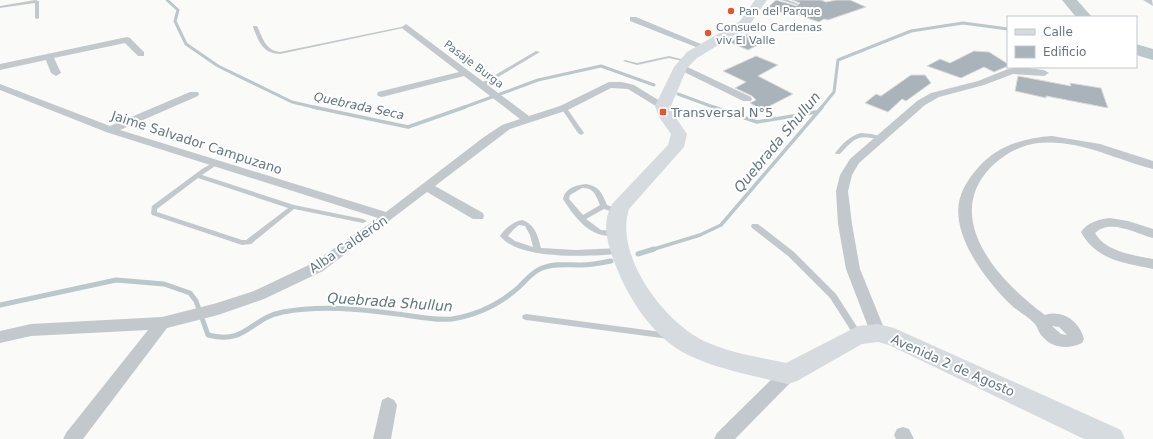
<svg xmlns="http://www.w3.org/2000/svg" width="1153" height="439" viewBox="0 0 1153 439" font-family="'DejaVu Sans',sans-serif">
  <rect width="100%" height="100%" fill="#fafaf8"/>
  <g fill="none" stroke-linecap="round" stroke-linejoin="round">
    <!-- stream-far2 -->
    <g stroke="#bbc7cb" stroke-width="3">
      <polyline points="167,0 178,10 175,21 186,44 218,66 292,102 318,108"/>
      <polyline points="678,94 716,108"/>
      <polyline points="462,108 538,80 601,66 654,85"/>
      <polyline points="821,108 834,92 838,60 911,31 963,23 1008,29"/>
    </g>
    <!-- stream-far1 -->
    <g stroke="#bbc7cb" stroke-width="3.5">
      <polyline points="313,107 408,127 465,107"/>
      <polyline points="713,107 757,122 816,112"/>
      <polyline points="651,250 700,235 721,225 822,107"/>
    </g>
    <!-- stream -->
    <g stroke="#bbc7cb" stroke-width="5">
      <polyline points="638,254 654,249"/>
      <path d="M0,305L116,280L164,284L190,293L196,301L208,335C247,345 250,318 283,312C320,305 360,309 397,314C415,316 433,321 452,319C477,315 500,304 519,287C526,280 532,272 542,268C554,263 568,265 581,265C591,265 601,263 611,261"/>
    </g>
    <!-- river -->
    <g fill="#bbc7cb" fill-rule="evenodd">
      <polygon points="1062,0 1077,0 1092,17 1076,17"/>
      <polygon points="1136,44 1153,49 1153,60 1136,55"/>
    </g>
  </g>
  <!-- building -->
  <g fill="#aab3b9" stroke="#dcdcda">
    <polygon points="776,0 797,6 800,3 792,0 821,0 826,2 836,0 850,0 866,7 828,20 824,19 819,22 786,11 784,13 766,9"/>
    <polygon points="746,34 766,41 748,50 729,42"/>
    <polygon points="974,51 989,52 1008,64 1008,66 994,72 984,67 961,78 927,66 940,59 950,63"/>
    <polygon points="756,56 778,65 758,76 793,94 762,110 750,103 756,100 752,96 735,88 746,82 723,71"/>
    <polygon points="911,75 925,75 931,83 906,101 902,99 888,112 865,103 876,94 881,96"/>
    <polygon points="1018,76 1071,86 1070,83 1101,88 1108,108 1046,96 1046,98 1015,91"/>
  </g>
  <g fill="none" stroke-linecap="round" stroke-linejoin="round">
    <!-- service -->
    <g fill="#c3c8cc" fill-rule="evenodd">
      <polygon points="35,0 39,1 39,18 37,19 35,18 35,3 0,8 0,6"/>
      <polygon points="781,0 788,0 799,4 797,5"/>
      <path d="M253,26H257C263,38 265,50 280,52L406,26L408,27L280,54C262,53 259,42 253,27Z"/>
      <polygon points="536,51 540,52 483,86 479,86 478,85"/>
      <polygon points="669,56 689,61 687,62 669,58 637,65 623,61 625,60 637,63"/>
      <polygon points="564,106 566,107 584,133 583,134 581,135 578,133 561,108"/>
      <path d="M861,133L872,134L882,137L883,138L880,140C858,134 855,138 840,154H836L835,153L836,152C843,143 850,136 861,133Z"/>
      <path d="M216,161L219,163L218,164L202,175L294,205L363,219L367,221L363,223L294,209L251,244L242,245L152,215L151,213L152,206L202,169ZM198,178L288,208L246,240H242L157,212V209Z"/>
      <path d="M586,184C599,186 602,193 607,205L621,210L622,212L619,214L604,209L586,219L601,230L618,231L619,233L618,235C592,241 575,218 563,199C565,188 576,185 586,184ZM582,188C594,187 596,196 600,205L583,215L569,199L570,195Z"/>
      <path d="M522,220C535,224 538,236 541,248L576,250L620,248L624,251L620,254C590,256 520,261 500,236C506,228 512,222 522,220ZM519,225L525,226L530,235L533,247L515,241L508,236L514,229Z"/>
      <polygon points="752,224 758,224 794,252 836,294 861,333 862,335 861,337 858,338 855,337 830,298 788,256 752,228 751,226"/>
      <polygon points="526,314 669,333 672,334 673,336 672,338 669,339 526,320 523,319 522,317 523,315"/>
    </g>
    <!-- minor -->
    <g fill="#c3c8cc" fill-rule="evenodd">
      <polygon points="1143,0 1152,0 1153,6"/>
      <polygon points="630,17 636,17 708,47 707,49 701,49 630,21"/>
      <polygon points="406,24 529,116 560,106 609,82 622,82 634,85 668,106 667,108 659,108 628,89 611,88 568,110 510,129 435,186 483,213 484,216 483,219 473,219 427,192 323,271 264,299 218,315 167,328 83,439 63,439 66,433 148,330 31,336 0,343 0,331 31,324 162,317 217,303 254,291 313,263 378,218 106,132 0,90 0,84 110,126 190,92 198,92 199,94 198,96 120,130 386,212 484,137 502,125 520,119 464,76 382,97 378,96 377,94 378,92 459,72 403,29 402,27"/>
      <polygon points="127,37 130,38 144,52 144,56 138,56 125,43 54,58 61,73 56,76 51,73 46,60 0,70 0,64"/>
      <polygon points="681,64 751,97 752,99 751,101 743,101 678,69 676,67"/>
      <polygon points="1020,67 1044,70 1049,73 1044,76 1013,74 984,85 939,97 925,105 859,163 852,175 848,191 852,224 860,269 886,333 884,337 878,339 872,337 846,269 838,224 836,191 840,175 850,159 917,101 931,93 978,81 1008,69"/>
      <path d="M1052,136L1100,144L1153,161V169C1114,159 1079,139 1038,143C1020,145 1003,155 990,168C941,220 1002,284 1045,315C1063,309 1080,322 1084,339L1082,343C1069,349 1053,349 1043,337C1039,334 1038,328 1035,324C1028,316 1017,311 1009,303C985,279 950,234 960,198C963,187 970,177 977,169C996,146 1023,138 1052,136ZM1052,326L1059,327L1067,335L1061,334Z"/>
      <path d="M1110,218L1128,221L1153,229V238C1136,234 1111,218 1095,233C1106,252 1133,255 1153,259V269C1124,263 1096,260 1081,232C1088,222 1099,219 1110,218Z"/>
      <polygon points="788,367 794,369 796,374 794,379 735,439 714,439 717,433 782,369"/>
      <polygon points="388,397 394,400 397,405 391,439 373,439 382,400"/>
      <polygon points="903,427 909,429 914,439 896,439 894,435 897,429"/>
    </g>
    <!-- secondary -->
    <path fill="#d6dbdf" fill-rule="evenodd" d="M755,0H767L748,27L697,58L687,68L671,106L674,115L687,134L684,147L629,209C614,255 663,321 704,341C729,353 759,357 786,363L858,326L878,324L894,328L1121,430L1125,439H1084L889,345L878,342L862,344L797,381L788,384C755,376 720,370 688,355C653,338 627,297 614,261C607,242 601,222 613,203L668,145L671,134L659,117L655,106L674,67L687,52L740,21Z"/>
  </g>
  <!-- markers -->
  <g fill="#e4572e" stroke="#fff" stroke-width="1.5">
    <circle cx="731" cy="11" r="4"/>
    <circle cx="708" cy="33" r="4"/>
    <rect x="659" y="108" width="8" height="8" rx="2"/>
  </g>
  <g text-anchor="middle" stroke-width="4" stroke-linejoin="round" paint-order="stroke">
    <!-- far-poi labels -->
    <g font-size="11" fill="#657683" stroke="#fff" text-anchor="start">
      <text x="739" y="15">Pan del Parque</text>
      <text x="716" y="31">Consuelo Cardenas<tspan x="716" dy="13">viv El Valle</tspan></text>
    </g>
    <!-- far-street labels -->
    <g font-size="11" fill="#657683" stroke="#fff">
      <text transform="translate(474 64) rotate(37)" y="4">Pasaje Burga</text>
    </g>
    <!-- far-water labels -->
    <g font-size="12" font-style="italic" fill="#60757c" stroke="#fff">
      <text transform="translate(359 106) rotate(12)" y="4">Quebrada Seca</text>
    </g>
    <!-- poi labels -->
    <g font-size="13" fill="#657683" stroke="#fff" text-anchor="start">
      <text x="671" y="117">Transversal N°5</text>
    </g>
    <!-- street labels -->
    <g font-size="13" fill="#657683" stroke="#fff">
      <text transform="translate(197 142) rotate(18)" y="5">Jaime Salvador Campuzano</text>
      <text transform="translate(348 244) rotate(-34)" y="5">Alba Calderón</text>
      <text transform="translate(953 365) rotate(24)" y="5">Avenida 2 de Agosto</text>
    </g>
    <!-- water labels -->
    <g font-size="14" font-style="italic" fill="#60757c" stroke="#fff">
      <text transform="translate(777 142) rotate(-50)" y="5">Quebrada Shullun</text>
      <text transform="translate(390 302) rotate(4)" y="5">Quebrada Shullun</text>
    </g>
  </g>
  <!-- legend -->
  <rect x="1007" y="16" width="130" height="52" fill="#ffffff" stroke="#c1c8cd"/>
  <rect x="1015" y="29" width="20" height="6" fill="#d6dbdf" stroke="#c1c8cd"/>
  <text x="1043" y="36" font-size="12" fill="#657683">Calle</text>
  <rect x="1015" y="46" width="20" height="12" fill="#aab3b9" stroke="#c1c8cd"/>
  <text x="1043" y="56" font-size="12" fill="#657683">Edificio</text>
</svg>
